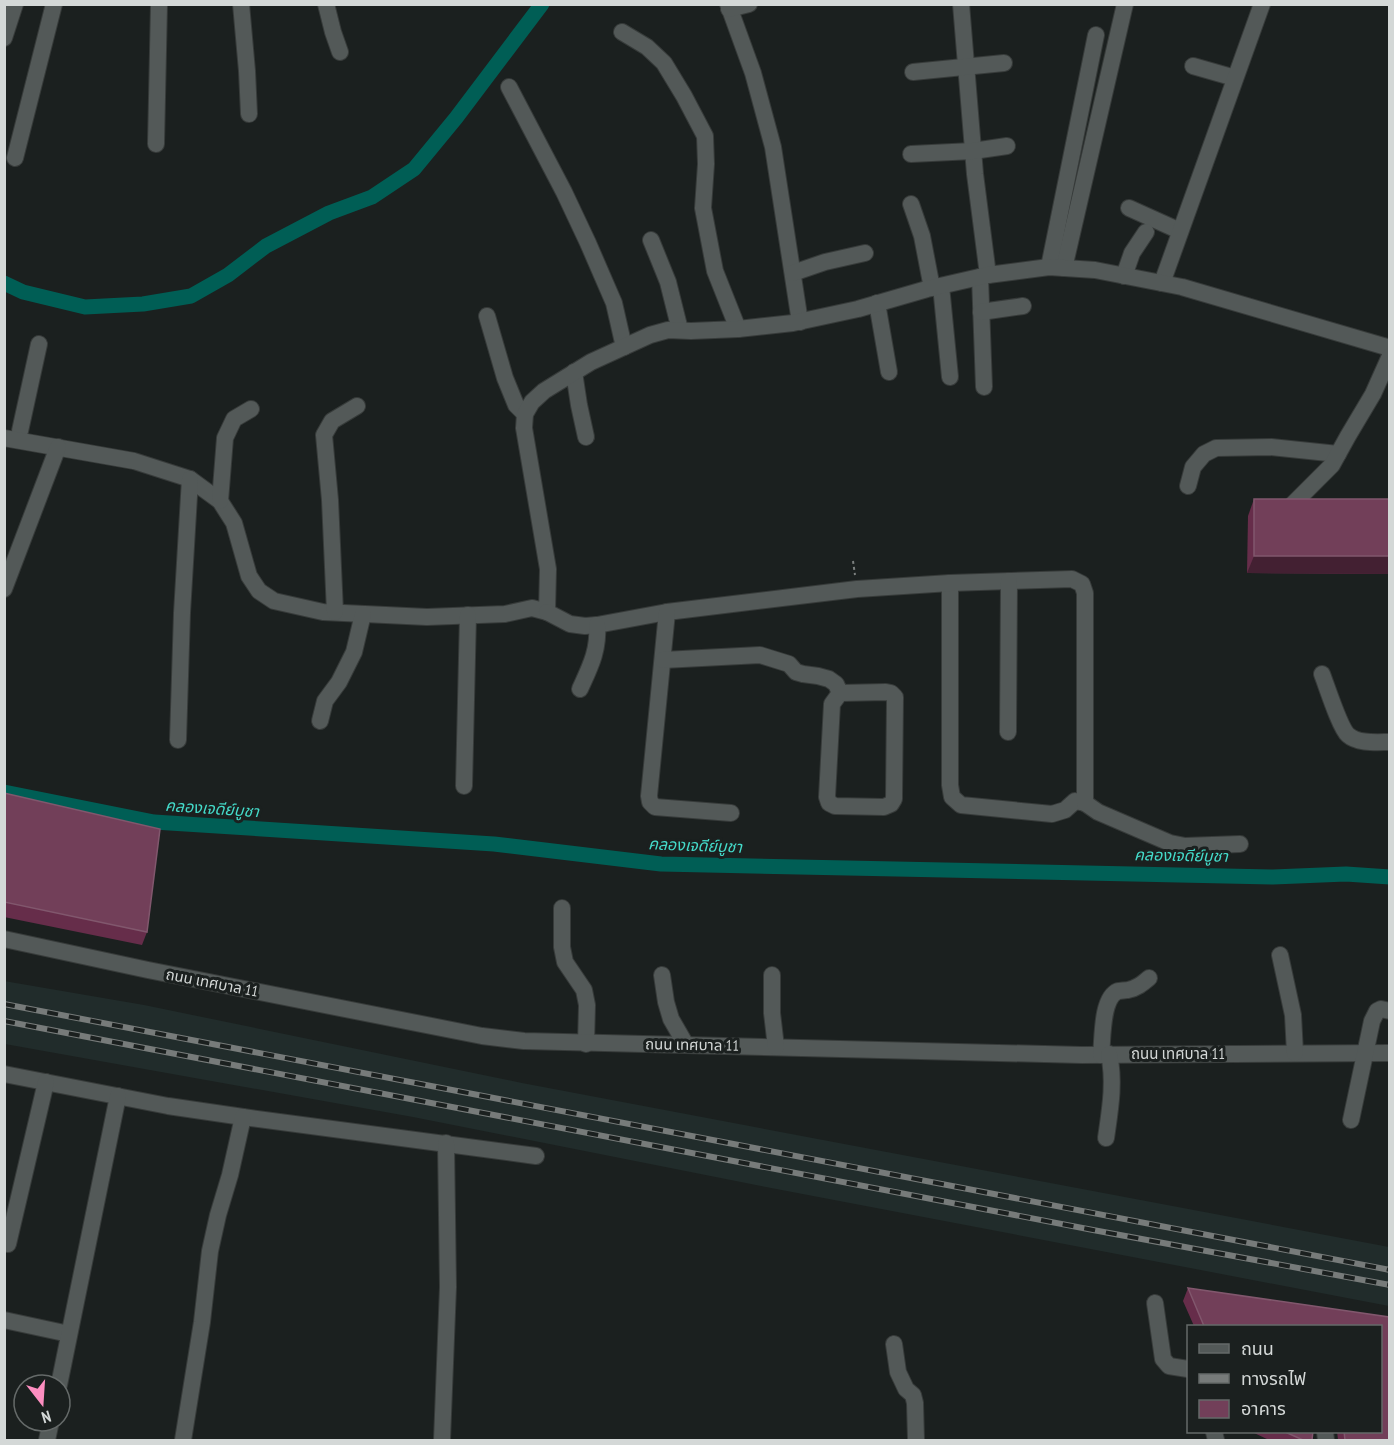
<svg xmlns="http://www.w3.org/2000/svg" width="1394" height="1445" viewBox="0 0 1394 1445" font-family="'PT Sans Narrow','Noto Sans Thai',sans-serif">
  <rect width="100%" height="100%" fill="#1b201f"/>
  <!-- built -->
  <polygon fill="#212c2b" points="4,981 144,1005 522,1083 1389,1247 1389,1306 761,1186 413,1117 5,1044"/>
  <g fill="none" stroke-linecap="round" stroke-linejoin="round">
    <!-- canal -->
    <g stroke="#005e55" stroke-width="15">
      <polyline points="4,283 23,292 85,307 143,304 191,296 228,275 266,246 329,213 372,197 414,169 456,118 542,4"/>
      <polyline points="4,792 154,822 494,844 661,864 1273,877 1346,874 1390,877"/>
    </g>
    <defs>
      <g id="minor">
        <polyline points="241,4 247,71 249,114"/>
        <polyline points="326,4 333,32 340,52"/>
        <polyline points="728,4 753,73 773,147 800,322"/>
        <polyline points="961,4 975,174 988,275"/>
        <polyline points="729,9 749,4"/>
        <polyline points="622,32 647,47 664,63 684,96 705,136 706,164 703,208 715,271 738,329"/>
        <polyline points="4,38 15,4"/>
        <polyline points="1193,66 1235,78"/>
        <polyline points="913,72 1004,63"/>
        <polyline points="509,87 564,192 588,243 614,303 624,347"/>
        <polyline points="156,144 159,4"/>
        <polyline points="911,154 973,151 1007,146"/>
        <polyline points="15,158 54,4"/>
        <polyline points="911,204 922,236 932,288"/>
        <polyline points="1129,208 1180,231"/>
        <polyline points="651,240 668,282 680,330"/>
        <polyline points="1049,267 1096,35"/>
        <polyline points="1064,268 1125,4"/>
        <polyline points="793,273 825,262 865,253"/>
        <polyline points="1124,276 1132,253 1146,232"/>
        <polyline points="980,277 984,387"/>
        <polyline points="1162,283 1262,4"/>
        <polyline points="941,286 950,377"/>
        <polyline points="877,303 889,372"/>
        <polyline points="981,312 1023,306"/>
        <polyline points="487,316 505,378 516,405 525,414"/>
        <polyline points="574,372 579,405 586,437"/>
        <polyline points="20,431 39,344"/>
        <polyline points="4,438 134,461 190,479 220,501 234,523 249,576 259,591 274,601 323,612 427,617 505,614 532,608 547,612 548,569 524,428 525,414 532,402 544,391 591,362 650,335 668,330 691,331 738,329 793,323 858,309 927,289 988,275 1049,267 1095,270 1182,287 1390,348"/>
        <polyline points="1188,486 1193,467 1204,454 1216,448 1271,447 1338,454"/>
        <polyline points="220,501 225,438 234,419 251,409"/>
        <polyline points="1290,507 1332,465 1348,436 1373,394 1390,356"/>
        <polyline points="950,583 950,785 952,797 961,805 1052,814 1065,810 1075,801 1085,803"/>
        <polyline points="4,589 58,447"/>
        <polyline points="335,612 330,500 324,435 332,421 357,406"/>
        <polyline points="547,612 570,624 585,626 597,625 667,612 857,589 950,583 1072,579 1082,584 1085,593 1085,803 1098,812 1170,843 1185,846 1240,844"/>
        <polyline points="667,612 649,796 650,802 655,807 731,813"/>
        <polyline points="663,660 760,655 789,664 796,672 803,674 818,676 829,679 836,684 840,693 832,704 827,797 829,803 835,806 884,807 891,804 894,799 895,697 891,693 886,692 840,693"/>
        <path d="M1322,674C1327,687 1340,728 1348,735C1358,744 1377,742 1390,742"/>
        <path d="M580,689C590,667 599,650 597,625"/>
        <polyline points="320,721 325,701 339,682 354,652 363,614"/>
        <polyline points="1008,732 1009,581"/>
        <polyline points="178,740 182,613 190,479"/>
        <polyline points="464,786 468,615"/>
        <polyline points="562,908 562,947 565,962 584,990 587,1005 586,1044"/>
        <polyline points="4,939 148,970 482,1036 524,1041 1082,1055 1390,1053"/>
        <polyline points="1280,955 1293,1015 1295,1053"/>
        <polyline points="662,975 666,1002 671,1019 686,1045"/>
        <polyline points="772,975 772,1013 776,1047"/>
        <path d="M1101,1055C1103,1039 1101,998 1118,991C1119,991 1127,990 1128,990C1137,988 1142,984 1149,978"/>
        <polyline points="4,1074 168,1106 243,1117 536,1156"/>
        <polyline points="1351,1120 1372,1021 1377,1011 1381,1009 1390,1011"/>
        <path d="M1106,1138C1110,1110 1115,1083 1109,1054"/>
        <polyline points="8,1244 46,1082"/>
        <polyline points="1155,1303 1163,1359 1169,1366 1188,1369"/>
        <polyline points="4,1320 69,1334"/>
        <polyline points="894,1344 898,1372 906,1389 913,1395 915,1403 916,1440"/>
        <polyline points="59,1385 118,1096"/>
        <polyline points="1214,1432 1216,1440"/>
        <polyline points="1325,1432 1326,1440"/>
        <polyline points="47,1440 51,1421"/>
        <polyline points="183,1440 202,1322 210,1251 218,1215 230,1175 243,1117"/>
        <polyline points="442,1440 448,1287 446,1143"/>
      </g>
    </defs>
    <!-- minor casing -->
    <use href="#minor" stroke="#373b3a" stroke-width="18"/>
    <!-- path -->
    <polyline stroke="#7c807f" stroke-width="2" stroke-dasharray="3 3" stroke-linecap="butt" points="853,561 855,575"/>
    <!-- minor -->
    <use href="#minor" stroke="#535958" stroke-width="16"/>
    <defs>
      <g id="rail">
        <polyline points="4,1004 1390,1270"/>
        <polyline points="4,1021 1093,1230 1390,1285"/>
      </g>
    </defs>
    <!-- rail casing -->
    <use href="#rail" stroke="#777b7a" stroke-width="6"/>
    <!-- rail -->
    <use href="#rail" stroke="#1b201f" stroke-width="4" stroke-dasharray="11" stroke-linecap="butt"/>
  </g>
  <!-- wall -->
  <g fill="#662d4a">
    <polygon points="1254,499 1389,499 1389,574 1247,573 1248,516"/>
    <polygon points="4,793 147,932 142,945 4,917"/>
    <polygon points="1188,1288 1389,1317 1389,1440 1338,1440 1337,1431 1380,1431 1380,1326 1194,1326 1183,1301"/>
    <polygon points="1250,1431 1313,1431 1312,1440 1269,1440"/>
  </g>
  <!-- shaded-wall -->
  <polygon fill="#432032" points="1254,556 1389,556 1389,574 1247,573"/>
  <!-- building -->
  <g fill="#723f59" stroke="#81576d" stroke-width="1.5">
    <rect x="1254" y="499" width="135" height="57"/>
    <polygon points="4,793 160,829 147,932 4,902"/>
    <polygon points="1188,1288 1389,1317 1389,1440 1345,1440 1344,1431 1380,1431 1380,1326 1204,1326"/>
    <polygon points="1283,1431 1313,1431 1312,1440 1303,1440"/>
  </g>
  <g text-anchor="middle" stroke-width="6" stroke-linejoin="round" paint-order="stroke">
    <!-- street labels -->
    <g font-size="15" fill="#d4d8d7" stroke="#1b201f">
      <text transform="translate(212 983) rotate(11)" y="5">ถนน เทศบาล 11</text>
      <text transform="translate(692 1045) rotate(1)" y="5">ถนน เทศบาล 11</text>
      <text x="1178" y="1059">ถนน เทศบาล 11</text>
    </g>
    <!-- water labels -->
    <g font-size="16" font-style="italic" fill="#44dbca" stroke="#1b201f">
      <text transform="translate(212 808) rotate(4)" y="6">คลองเจดีย์บูชา</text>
      <text transform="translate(695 845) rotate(2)" y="6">คลองเจดีย์บูชา</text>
      <text transform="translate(1181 855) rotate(1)" y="6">คลองเจดีย์บูชา</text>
    </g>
  </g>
  <!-- border -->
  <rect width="1394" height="1445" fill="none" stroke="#d4d8d7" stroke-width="12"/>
  <!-- legend -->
  <rect x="1187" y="1325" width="195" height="108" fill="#1b201f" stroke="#656a69" stroke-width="1.5"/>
  <rect x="1199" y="1344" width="30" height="9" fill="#535958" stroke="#656a69" stroke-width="1.5"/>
  <text x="1241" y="1355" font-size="18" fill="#d4d8d7">ถนน</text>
  <rect x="1199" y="1374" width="30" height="9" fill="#777b7a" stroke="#656a69" stroke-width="1.5"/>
  <text x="1241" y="1385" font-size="18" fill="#d4d8d7">ทางรถไฟ</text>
  <rect x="1199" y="1400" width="30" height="18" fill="#723f59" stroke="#656a69" stroke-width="1.5"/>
  <text x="1241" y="1415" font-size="18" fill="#d4d8d7">อาคาร</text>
  <!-- north arrow -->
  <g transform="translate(42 1403) rotate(163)"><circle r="28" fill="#1b201f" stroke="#656a69" stroke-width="1.5"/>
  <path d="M0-4.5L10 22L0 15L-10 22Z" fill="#fd8ec0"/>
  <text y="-9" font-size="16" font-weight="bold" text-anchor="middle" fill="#d4d8d7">N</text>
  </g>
</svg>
